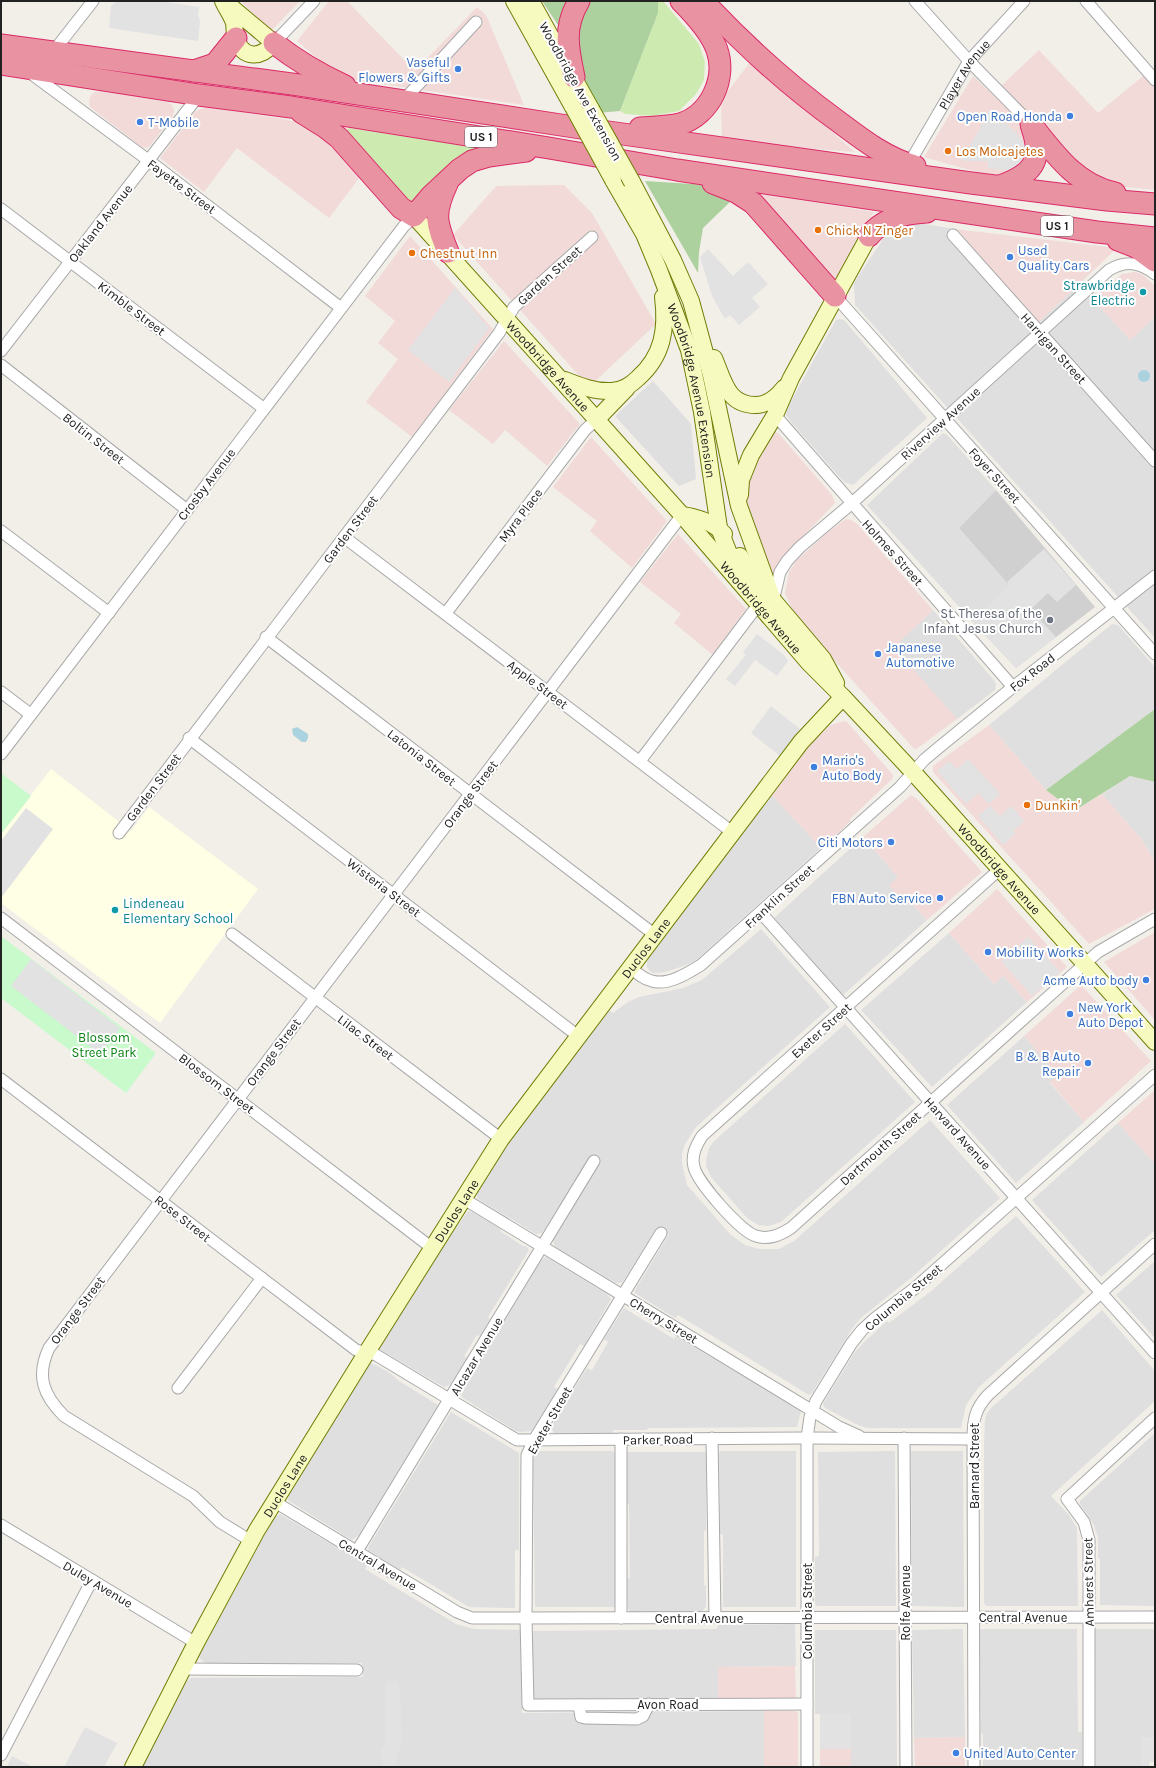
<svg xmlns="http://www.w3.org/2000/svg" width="1156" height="1768" viewBox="0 0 1156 1768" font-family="Karla,sans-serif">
  <rect width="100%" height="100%" fill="#f2efe9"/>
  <!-- residential -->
  <g fill="#e0dfdf">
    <polygon points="907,221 955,229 1039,322 1077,286 1093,299 1130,340 1155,317 1155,638 855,305 854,283 887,233"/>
    <polygon points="840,319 844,320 927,418 853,485 844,482 792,423 786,415 786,410 836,320"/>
    <polygon points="653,381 691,424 696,479 679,486 615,416"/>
    <polygon points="943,433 947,435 996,490 959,528 1009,585 972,621 867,505"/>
    <polygon points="933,610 993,679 996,684 995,690 957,719 893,647"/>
    <polygon points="1112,624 1118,625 1155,667 1155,709 1046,790 989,725"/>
    <polygon points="1130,776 1155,782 1155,862 1142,840 1102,794"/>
    <polygon points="769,792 821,848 696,960 686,965 666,972 653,973 651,972 647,967 647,959"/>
    <polygon points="863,837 898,877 889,886 910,901 927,920 843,995 774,918"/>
    <polygon points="761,929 830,1007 696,1127 685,1144 682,1153 682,1163 687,1185 730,1234 745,1245 759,1249 779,1249 794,1241 930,1120 1000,1198 912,1277 862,1317 854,1326 812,1393 809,1395 678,1315 675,1318 635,1293 635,1290 669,1234 657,1227 622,1283 616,1283 555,1247 553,1241 554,1238 600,1162 591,1156 542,1233 536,1234 478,1199 476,1194 511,1134 609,1010 613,1013 628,1002 639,997 683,988 702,980"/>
    <polygon points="949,933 994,984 1003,976 1027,1002 932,1087 861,1010"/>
    <polygon points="845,1024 915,1102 781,1222 768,1226 758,1225 747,1218 711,1177 706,1166 706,1160 709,1148 713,1142"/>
    <polygon points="1024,1036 1059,1075 1050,1083 1084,1122 1016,1183 947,1105"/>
    <polygon points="1118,1123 1155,1164 1155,1230 1101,1277 1032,1200"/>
    <polygon points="468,1211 472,1212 501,1229 500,1231 523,1246 526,1246 529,1250 488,1317 490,1319 480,1336 477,1335 464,1356 467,1358 451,1384 444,1387 379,1349 378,1346 448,1236 450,1236"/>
    <polygon points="1016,1216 1085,1292 978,1388 966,1405 961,1428 868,1428 860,1426 825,1408 823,1405 824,1402 855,1352 864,1342 887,1321 889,1323 930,1292"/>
    <polygon points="546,1257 607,1294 611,1299 584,1346 580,1344 554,1387 558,1389 534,1428 531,1431 521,1432 516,1431 463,1398 461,1394 541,1260"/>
    <polygon points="1155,1261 1155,1338 1116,1295"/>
    <polygon points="624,1308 674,1339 676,1336 801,1411 797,1427 649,1428 646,1430 613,1430 613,1433 554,1434 552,1429 554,1421 587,1368 592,1370 608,1342 604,1339"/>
    <polygon points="1102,1310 1155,1371 1155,1401 1051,1496 1069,1515 1077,1528 1078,1606 986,1606 984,1603 984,1444 985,1420 987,1413 991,1408"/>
    <polygon points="369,1363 376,1365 391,1374 399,1381 438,1405 359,1535 352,1540 289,1501 287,1496"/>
    <polygon points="451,1412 519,1453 519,1550 515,1550 515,1608 469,1607 402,1567 400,1570 368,1550 369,1546"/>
    <polygon points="1155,1433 1155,1606 1100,1605 1100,1559 1098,1558 1098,1538 1094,1525 1080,1504 1080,1501"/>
    <polygon points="537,1451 612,1451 615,1453 615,1607 535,1607 533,1461"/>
    <polygon points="721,1451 796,1451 796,1607 723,1607 723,1535 720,1534 719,1452"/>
    <polygon points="895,1451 896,1606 817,1606 815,1604 815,1557 819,1556 818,1452"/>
    <polygon points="911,1451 963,1451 964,1607 912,1606"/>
    <polygon points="626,1452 704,1452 706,1453 706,1531 704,1531 704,1585 706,1586 706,1607 702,1611 630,1612 628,1608 627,1579 630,1578 629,1504 627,1504"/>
    <polygon points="280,1514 367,1565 365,1569 456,1624 475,1629 520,1630 522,1713 764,1711 764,1767 141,1767 185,1683 191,1678 363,1677 362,1663 206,1663 200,1659 199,1656 274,1518"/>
    <polygon points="795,1624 796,1666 718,1667 718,1698 533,1699 533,1631 717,1629 718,1625"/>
    <polygon points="963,1629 965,1737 914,1738 912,1630"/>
    <polygon points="983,1629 1077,1629 1078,1732 1082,1732 1082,1767 983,1767 983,1734 981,1733 980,1630"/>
    <polygon points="1095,1629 1155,1629 1155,1737 1141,1737 1141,1767 1096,1767"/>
    <polygon points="815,1630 896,1630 897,1767 851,1767 851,1714 815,1714"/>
  </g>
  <!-- commercial -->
  <g fill="#f2dad9">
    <polygon points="241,1 300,1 272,30 254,15"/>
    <polygon points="329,1 347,1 415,71 477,7 486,15 524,105 341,78 297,41"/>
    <polygon points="1039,50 1098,113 1143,76 1155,69 1155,190 1106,185 1075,167 1002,85"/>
    <polygon points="751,61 855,152 722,142 721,100"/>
    <polygon points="973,76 1025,125 1028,153 1021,169 994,177 924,157"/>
    <polygon points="101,91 168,102 172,105 174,111 173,116 149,147 143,148 90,107 89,101 91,95 95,92"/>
    <polygon points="207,107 284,119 303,124 319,135 360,177 329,218 237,148 204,192 160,158 196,111"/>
    <polygon points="564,185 592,213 656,324 589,387 453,235 496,186"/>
    <polygon points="753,192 874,212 834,284"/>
    <polygon points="955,229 1117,248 1039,322"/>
    <polygon points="410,236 493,329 412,437 366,402 398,359 378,343 395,321 365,296"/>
    <polygon points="1135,272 1142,274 1155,286 1155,317 1130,340 1093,299 1122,274"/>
    <polygon points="504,341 580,424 547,466 505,430 493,444 449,410"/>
    <polygon points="774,431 779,434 832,495 835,503 789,551 771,576 747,504 745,492 746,479"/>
    <polygon points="591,437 667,521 632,568 590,531 597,521 553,487"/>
    <polygon points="846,519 851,520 857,524 933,610 894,647 957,719 915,750 808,631 791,607 785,593 789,572 797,560 827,533"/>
    <polygon points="678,534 746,609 713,655 674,623 681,614 640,582"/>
    <polygon points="844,721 847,722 893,775 893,778 850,819 851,821 821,848 769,792 806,747 831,725"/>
    <polygon points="989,725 1046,790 1074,811 1102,794 1142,840 1155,862 1155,909 1089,944 933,772 933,766"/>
    <polygon points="911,795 918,800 982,872 927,920 910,901 902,901 889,885 898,877 863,837"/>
    <polygon points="997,889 1067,967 1027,1002 1003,976 994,984 949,933"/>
    <polygon points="1155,932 1155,1020 1104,962"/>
    <polygon points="1081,985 1151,1061 1084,1122 1050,1082 1058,1075 1024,1036"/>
    <polygon points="1155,1090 1155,1164 1118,1123"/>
    <polygon points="795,1666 796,1698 718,1698 718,1667"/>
    <polygon points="764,1711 795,1711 798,1713 798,1767 764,1767"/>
    <rect x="820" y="1714" width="31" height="53"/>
    <polygon points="965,1737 965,1767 915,1767 914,1738"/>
  </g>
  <!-- education -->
  <polygon fill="#ffffe5" points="51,769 131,831 149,807 258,889 160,1023 1,903 1,834"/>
  <!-- religious -->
  <polygon fill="#d0d0d0" points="996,490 1095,607 1016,668 972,621 1009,585 959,528"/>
  <!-- grass -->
  <g fill="#cdebb0">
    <polygon points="658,1 663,1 699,44 705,62 704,80 696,94 679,111 652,116 625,114 620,111 658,13"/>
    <polygon points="349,128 486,149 413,209 343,135"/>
  </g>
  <!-- forest -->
  <g fill="#add19e">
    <polygon points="542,1 567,1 560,28"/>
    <polygon points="591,1 658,1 658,13 620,111 597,113 576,72 570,38 582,9"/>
    <polygon points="645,181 708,185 732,200 703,228 699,252 698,273"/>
    <polygon points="1155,709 1155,782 1130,776 1074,811 1046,790"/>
  </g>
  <!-- park -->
  <g fill="#c8facc">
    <polygon points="1,773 31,796 1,834"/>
    <polygon points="1,936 156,1053 126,1093 1,998"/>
  </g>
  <!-- parking -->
  <g fill="#e2e2e2">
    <polygon points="117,1 159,1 199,7 198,15 200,21 198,41 109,28 111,6"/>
    <polygon points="990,109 997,114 1021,138 1025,146 1026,155 1022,161 1017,167 1009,171 988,168 988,161 963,161 958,157 963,148 968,150"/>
    <polygon points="708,249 733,276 748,262 768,284 752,298 760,307 739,325 730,315 725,319 712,296 700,257"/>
    <polygon points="455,288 489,328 449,382 408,350"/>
    <polygon points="1044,549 1076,585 1057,602 1048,593 1032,608 1034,613 1056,637 1016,668 972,621 1009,585 1007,582"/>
    <polygon points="757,634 783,654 788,661 777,676 755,660 735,686 726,679 746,655 743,652"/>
    <polygon points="771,706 800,729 780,756 751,733"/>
    <polygon points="968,759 1000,794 989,804 978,793 966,804 937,771 949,761 957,769"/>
    <polygon points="990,806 1000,816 1011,806 1024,821 1013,831 1015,834 1003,845 978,816"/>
    <polygon points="26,808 53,829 1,898 1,841"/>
    <polygon points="1028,937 1060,972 1032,996 1001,961"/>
    <polygon points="31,959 120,1028 100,1054 11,986"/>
    <polygon points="385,1681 397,1681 400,1687 402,1743 397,1755 395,1767 382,1767 381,1748 385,1747"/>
    <rect x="820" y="1714" width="31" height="35"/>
    <polygon points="85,1727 117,1743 104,1767 64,1767"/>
    <polygon points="1141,1737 1155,1737 1155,1762 1149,1762 1149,1767 1141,1767"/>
    <polygon points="12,1756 33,1767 7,1767"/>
  </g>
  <!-- water -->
  <g fill="#aad3df">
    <circle cx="1144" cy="376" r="6"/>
    <polygon points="297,727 308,734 308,738 306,742 302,742 293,735 292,729"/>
  </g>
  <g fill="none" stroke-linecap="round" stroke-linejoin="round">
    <defs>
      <g id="street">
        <polyline points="915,1 969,61 1031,124"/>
        <polyline points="1086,1 1155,80"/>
        <polyline points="274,43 314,1"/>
        <polyline points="53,52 93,1"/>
        <polyline points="29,72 148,160 341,308"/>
        <polyline points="402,102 476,22"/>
        <path id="s1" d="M914,155L969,61L1024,1"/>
        <polyline points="1,209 263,408"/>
        <polyline points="953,235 1155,461"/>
        <polyline points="835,296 1155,654"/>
        <polyline points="1,351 199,95"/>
        <polyline points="1,365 187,510"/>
        <polyline points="775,415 1013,687"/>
        <polyline points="1,531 109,613"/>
        <polyline points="344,537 732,832"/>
        <path d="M774,597L780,572L787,561L800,547L851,504L1109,270C1126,260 1140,262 1155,274"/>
        <polyline points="446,613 585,430 597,419"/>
        <polyline points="266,637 655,935"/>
        <polyline points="1,692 30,714"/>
        <polyline points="189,738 578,1036"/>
        <polyline points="1,754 404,226 414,216"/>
        <polyline points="640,761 758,605"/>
        <polyline points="119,833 499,333 514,307 592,237"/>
        <path d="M1000,869L702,1136C696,1146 691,1155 694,1167C698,1183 741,1232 756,1236C769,1240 780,1235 791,1228L1098,952L1155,919"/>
        <polyline points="761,913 1155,1353"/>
        <polyline points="1,918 432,1248"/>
        <polyline points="232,934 501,1139"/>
        <path d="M630,967C637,973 643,979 652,981C668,986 688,973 701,965L900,787L924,760L937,749L1013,687L1155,576"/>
        <polyline points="1,1079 356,1350 376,1355 517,1440 807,1438 973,1439"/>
        <polyline points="464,1199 839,1427 859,1436"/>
        <polyline points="661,1233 534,1440 527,1455 526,1618 528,1705 807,1704"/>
        <polyline points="178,1388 262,1278"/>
        <polyline points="712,1438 715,1617"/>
        <polyline points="904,1438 906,1767"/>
        <polyline points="621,1439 621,1618"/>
        <polyline points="275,1502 457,1612 472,1618 1155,1617"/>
        <polyline points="1,1525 196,1643"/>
        <path d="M251,1541L220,1522L193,1496L64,1416C43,1395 36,1376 49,1348L682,515"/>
        <polyline points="357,1551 594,1161"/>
        <polyline points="183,1669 357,1670"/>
        <polyline points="579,1705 581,1717 585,1718 637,1719 643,1716 649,1704"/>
        <polyline points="1,1755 92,1580"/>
        <polyline points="807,1767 807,1438 810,1417 816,1401 851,1344 862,1330 874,1319 915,1288 1155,1075"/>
        <path d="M974,1767L973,1439C973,1420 975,1409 988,1395L1155,1244"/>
        <polyline points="1089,1767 1089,1540 1084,1522 1067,1499 1155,1418"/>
      </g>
      <g id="secondary">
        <path d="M223,1C226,8 232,16 234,23C235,28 234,34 236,39C244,60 261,58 274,43L224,1"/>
        <polyline points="514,1 573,107"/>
        <polyline points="531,1 591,109"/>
        <path id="s2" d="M613,180L644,234L659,270L689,350L702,412L719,528L730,556L739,572"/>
        <polyline points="632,182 673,260 691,301 711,375 739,506 773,600"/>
        <path id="s3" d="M414,216L682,515L809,663L843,697L913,772L1155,1042"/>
        <path d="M714,358C724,381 727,405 756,405C768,405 777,397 784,388"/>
        <path d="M565,380C580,386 595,392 612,391C623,390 630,386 638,378C663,356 667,329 663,297"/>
        <polyline points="597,419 627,388"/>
        <polyline points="740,495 741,480 751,455 775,415 791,378 869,236"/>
        <path d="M682,515C697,517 714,523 724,534"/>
        <polyline points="740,556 753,582 761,591 773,600 823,659 836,683"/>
        <path id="s4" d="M133,1767L196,1643L257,1530L367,1352L501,1139L801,742L843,697"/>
      </g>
      <g id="highway">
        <path d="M703,1C745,46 789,86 839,122C863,140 886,158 915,166"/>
        <path d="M274,43C297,61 319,74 345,86"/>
        <polyline points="1,45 299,85 587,129 971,183 1107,200 1155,204"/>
        <polyline points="1,64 199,95 291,107 549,148 677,170 1097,232 1155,238"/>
        <polyline points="194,71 215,64 236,38"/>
        <path d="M574,77C568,49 563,27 579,1"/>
        <polyline points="301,112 325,127 339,138 401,208 414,216 431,196 460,169 472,161 489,156 526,151"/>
        <path d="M1031,124C1054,153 1076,185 1115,193"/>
        <path d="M640,128C653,127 667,127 680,124C710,115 727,79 717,50C711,32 694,14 681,1"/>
        <polyline points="713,183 736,192 753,203 835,296"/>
        <path d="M447,184C433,214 436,222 448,252"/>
        <path d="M1000,186C1031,175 1044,162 1032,128"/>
        <path d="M869,236C883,218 905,213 927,212"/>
        <polyline points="1118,240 1136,247 1155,261"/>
      </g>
    </defs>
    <!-- street casing -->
    <use href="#street" stroke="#a9a9a9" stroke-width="13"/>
    <!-- secondary casing -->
    <use href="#secondary" stroke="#707d05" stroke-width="18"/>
    <!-- highway casing -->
    <use href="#highway" stroke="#dc2a67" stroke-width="23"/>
    <!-- street -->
    <use href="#street" stroke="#fff" stroke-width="11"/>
    <!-- secondary -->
    <use href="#secondary" stroke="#f7fabf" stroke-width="16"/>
    <!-- highway -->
    <use href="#highway" stroke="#e892a2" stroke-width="21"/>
    <defs>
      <g id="secondary-bridge">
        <polyline points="573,107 613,180"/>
        <polyline points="591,109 632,182"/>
      </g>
    </defs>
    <!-- secondary-bridge casing -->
    <use href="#secondary-bridge" stroke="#707d05" stroke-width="18" stroke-linecap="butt"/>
    <!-- secondary-bridge -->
    <use href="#secondary-bridge" stroke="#f7fabf" stroke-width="16"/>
  </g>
  <!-- markers -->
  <g fill="#3f7fe0" stroke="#fff" stroke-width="1.5">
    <circle cx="458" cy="69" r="4"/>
    <circle cx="1070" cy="116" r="4"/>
    <circle cx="140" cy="122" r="4"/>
    <circle cx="1010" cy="257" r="4"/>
    <circle cx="878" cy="654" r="4"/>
    <circle cx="814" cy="767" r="4"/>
    <circle cx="891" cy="842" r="4"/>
    <circle cx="940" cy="898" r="4"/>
    <circle cx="988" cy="952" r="4"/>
    <circle cx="1146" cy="980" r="4"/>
    <circle cx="1070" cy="1014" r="4"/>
    <circle cx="1088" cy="1063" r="4"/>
    <circle cx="956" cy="1753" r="4"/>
  </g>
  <g fill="#e8710a" stroke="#fff" stroke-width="1.5">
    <circle cx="948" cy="151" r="4"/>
    <circle cx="818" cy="230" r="4"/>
    <circle cx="412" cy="253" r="4"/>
    <circle cx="1027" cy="805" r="4"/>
  </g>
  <g fill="#0f9aa8" stroke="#fff" stroke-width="1.5">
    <circle cx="1143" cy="292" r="4"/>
    <circle cx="115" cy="910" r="4"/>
  </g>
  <circle fill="#6b7280" stroke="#fff" stroke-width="1.5" cx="1050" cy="620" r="4"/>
  <g text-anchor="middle" stroke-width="4" stroke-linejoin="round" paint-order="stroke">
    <!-- shield labels -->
    <g fill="#fff" stroke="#646464" stroke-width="1">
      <rect x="465" y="127" width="32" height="20" rx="3"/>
      <rect x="1041" y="216" width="32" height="20" rx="3"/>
    </g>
    <g font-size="12" font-weight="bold" fill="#222">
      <text x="481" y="141">US 1</text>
      <text x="1057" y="230">US 1</text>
    </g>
    <!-- shop labels -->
    <g font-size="13" fill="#366cbe" stroke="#fff" text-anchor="start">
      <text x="450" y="67" text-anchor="end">Vaseful<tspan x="450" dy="15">Flowers &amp; Gifts</tspan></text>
      <text x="1062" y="121" text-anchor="end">Open Road Honda</text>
      <text x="148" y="127">T-Mobile</text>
      <text x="1018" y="255">Used<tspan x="1018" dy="15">Quality Cars</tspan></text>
      <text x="886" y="652">Japanese<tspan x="886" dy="15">Automotive</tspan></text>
      <text x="822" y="765">Mario's<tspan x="822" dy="15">Auto Body</tspan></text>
      <text x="883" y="847" text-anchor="end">Citi Motors</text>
      <text x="932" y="903" text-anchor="end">FBN Auto Service</text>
      <text x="996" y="957">Mobility Works</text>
      <text x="1138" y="985" text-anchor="end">Acme Auto body</text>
      <text x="1078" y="1012">New York<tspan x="1078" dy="15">Auto Depot</tspan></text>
      <text x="1080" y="1061" text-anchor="end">B &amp; B Auto<tspan x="1080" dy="15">Repair</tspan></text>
      <text x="964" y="1758">United Auto Center</text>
    </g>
    <!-- street labels -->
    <g font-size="13" fill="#222" stroke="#fff">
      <text dy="5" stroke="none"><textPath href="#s1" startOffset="95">Player Avenue</textPath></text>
      <text transform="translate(581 91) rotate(61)" y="5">Woodbridge Ave Extension</text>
      <text transform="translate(182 186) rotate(37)" y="5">Fayette Street</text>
      <text transform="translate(100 223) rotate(-52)" y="5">Oakland Avenue</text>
      <text transform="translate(549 275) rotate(-42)" y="5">Garden Street</text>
      <text transform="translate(132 308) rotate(37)" y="5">Kimble Street</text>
      <text transform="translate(1054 348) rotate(48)" y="5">Harrigan Street</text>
      <text dy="5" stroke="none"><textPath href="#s3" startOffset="201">Woodbridge Avenue</textPath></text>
      <text dy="5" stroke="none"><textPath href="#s2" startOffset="227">Woodbridge Avenue Extension</textPath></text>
      <text transform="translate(940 423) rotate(-42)" y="5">Riverview Avenue</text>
      <text transform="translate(94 438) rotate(38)" y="5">Boltin Street</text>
      <text transform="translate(995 475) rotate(48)" y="5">Foyer Street</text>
      <text transform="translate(206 484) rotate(-53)" y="5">Crosby Avenue</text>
      <text transform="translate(520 515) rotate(-53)" y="5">Myra Place</text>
      <text transform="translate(350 529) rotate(-53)" y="5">Garden Street</text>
      <text transform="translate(893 552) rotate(48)" y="5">Holmes Street</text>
      <text dy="5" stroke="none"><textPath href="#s3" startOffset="523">Woodbridge Avenue</textPath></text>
      <text transform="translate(1032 672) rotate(-38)" y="5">Fox Road</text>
      <text transform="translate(538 684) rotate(37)" y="5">Apple Street</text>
      <text transform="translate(422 757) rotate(38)" y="5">Latonia Street</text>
      <text transform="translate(153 787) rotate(-53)" y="5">Garden Street</text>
      <text transform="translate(470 794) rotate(-53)" y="5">Orange Street</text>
      <text dy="5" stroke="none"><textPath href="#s3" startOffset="877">Woodbridge Avenue</textPath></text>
      <text transform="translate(384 887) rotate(37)" y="5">Wisteria Street</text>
      <text transform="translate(779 896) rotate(-42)" y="5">Franklin Street</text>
      <text dy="5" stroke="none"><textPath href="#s4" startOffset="968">Duclos Lane</textPath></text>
      <text transform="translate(821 1030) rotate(-42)" y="5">Exeter Street</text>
      <text transform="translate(366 1037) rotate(37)" y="5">Lilac Street</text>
      <text transform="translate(273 1052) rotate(-53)" y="5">Orange Street</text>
      <text transform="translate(217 1083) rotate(37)" y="5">Blossom Street</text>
      <text transform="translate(958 1133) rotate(48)" y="5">Harvard Avenue</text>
      <text transform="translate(880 1148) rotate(-42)" y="5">Dartmouth Street</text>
      <text dy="5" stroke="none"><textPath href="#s4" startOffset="644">Duclos Lane</textPath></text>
      <text transform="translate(183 1218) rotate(38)" y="5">Rose Street</text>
      <text transform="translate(903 1297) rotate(-40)" y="5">Columbia Street</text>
      <text transform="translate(77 1310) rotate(-53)" y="5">Orange Street</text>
      <text transform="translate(664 1320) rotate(31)" y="5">Cherry Street</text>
      <text transform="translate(476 1356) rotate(-59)" y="5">Alcazar Avenue</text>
      <text transform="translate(549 1420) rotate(-60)" y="5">Exeter Street</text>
      <text transform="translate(658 1439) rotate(-1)" y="5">Parker Road</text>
      <text transform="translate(974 1466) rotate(-90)" y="5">Barnard Street</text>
      <text dy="5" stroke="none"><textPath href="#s4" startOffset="320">Duclos Lane</textPath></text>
      <text transform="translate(378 1564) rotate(31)" y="5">Central Avenue</text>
      <text transform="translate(1088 1582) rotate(-91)" y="5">Amherst Street</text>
      <text transform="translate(98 1584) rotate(31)" y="5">Duley Avenue</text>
      <text transform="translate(905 1603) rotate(-90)" y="5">Rolfe Avenue</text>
      <text transform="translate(807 1611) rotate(-90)" y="5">Columbia Street</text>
      <text x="1023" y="1622">Central Avenue</text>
      <text x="699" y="1623">Central Avenue</text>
      <text x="668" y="1709">Avon Road</text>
    </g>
    <!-- food labels -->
    <g font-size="13" fill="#c56008" stroke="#fff" text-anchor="start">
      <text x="956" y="156">Los Molcajetes</text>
      <text x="826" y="235">Chick N Zinger</text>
      <text x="420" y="258">Chestnut Inn</text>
      <text x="1035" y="810">Dunkin'</text>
    </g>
    <!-- culture labels -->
    <g font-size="13" fill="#0d838f" stroke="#fff" text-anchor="end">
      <text x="1135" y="290">Strawbridge<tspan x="1135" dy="15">Electric</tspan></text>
      <text x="123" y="908" text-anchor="start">Lindeneau<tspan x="123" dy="15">Elementary School</tspan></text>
    </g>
    <!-- worship labels -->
    <g font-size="13" fill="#5b616d" stroke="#fff" text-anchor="end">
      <text x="1042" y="618">St. Theresa of the<tspan x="1042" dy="15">Infant Jesus Church</tspan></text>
    </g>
    <!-- park labels -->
    <g font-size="13" fill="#0c8416" stroke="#fff">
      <text x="104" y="1042">Blossom<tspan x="104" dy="15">Street Park</tspan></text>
    </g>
  </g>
  <!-- border -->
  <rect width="1156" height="1768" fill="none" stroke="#222222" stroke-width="4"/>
</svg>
